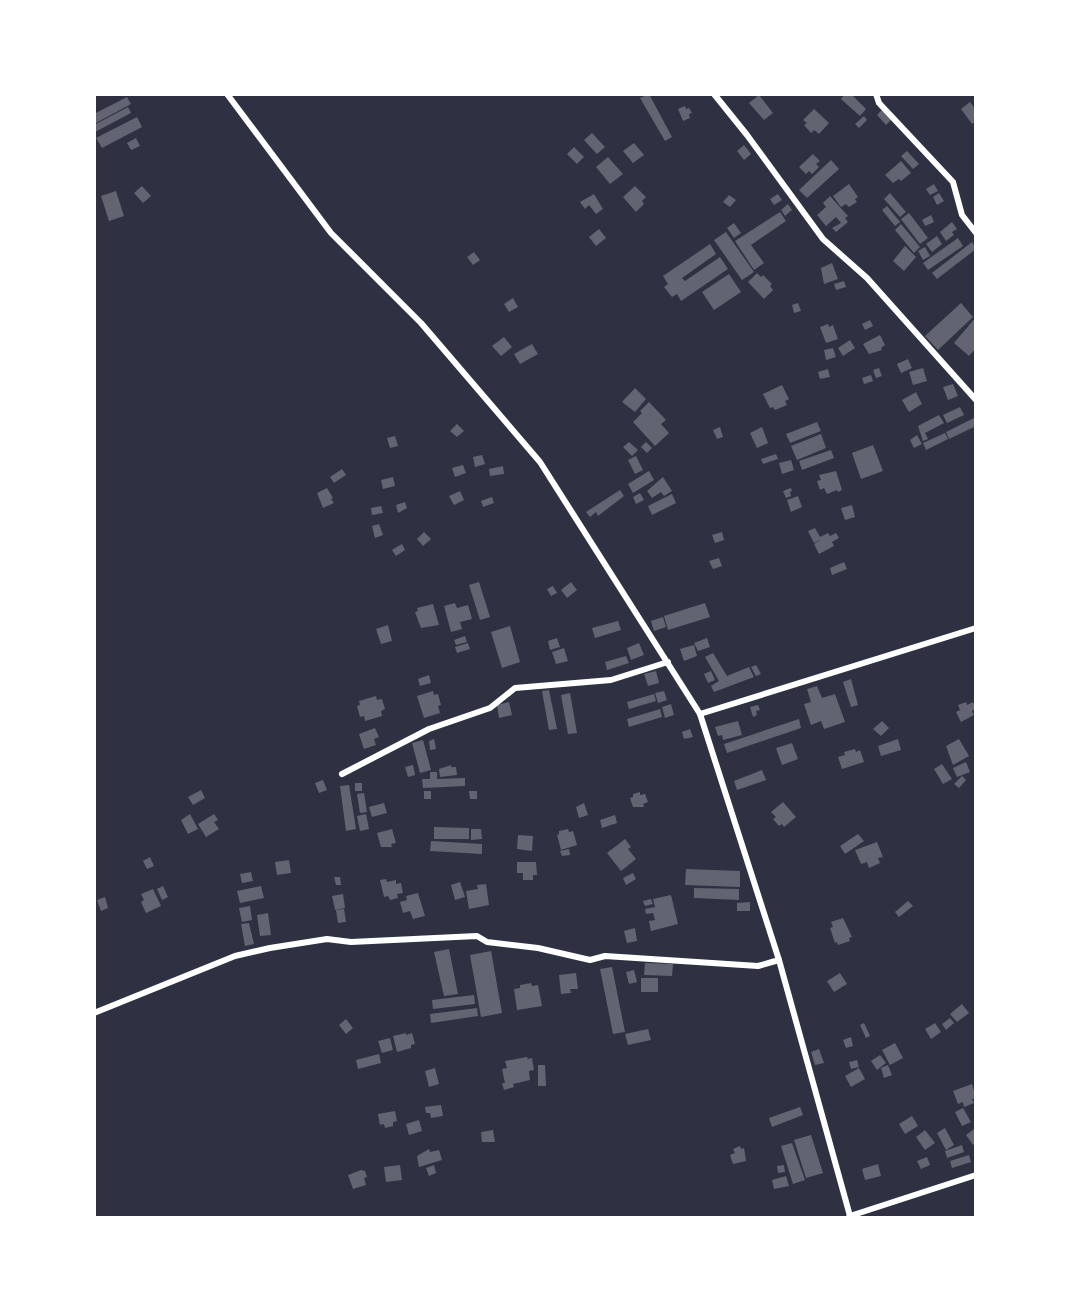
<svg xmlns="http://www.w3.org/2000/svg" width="1070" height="1312" viewBox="0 0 1070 1312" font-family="Commissioner,sans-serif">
  <rect width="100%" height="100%" fill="#2d3142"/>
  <!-- building -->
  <g fill="#626471">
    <polygon points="649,94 672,137 665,141 640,98"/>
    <polygon points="845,94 851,94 866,109 860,116 841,99"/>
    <polygon points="759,95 773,113 764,120 749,103"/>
    <polygon points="127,97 131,104 94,124 94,114"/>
    <polygon points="970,102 976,110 976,121 972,124 961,109"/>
    <polygon points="685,106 686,109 689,108 692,113 689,114 690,118 683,121 678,109"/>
    <polygon points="128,107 131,113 95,132 94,125"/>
    <polygon points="814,109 829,123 819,134 814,130 811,133 804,125 807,123 803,120"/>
    <polygon points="882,110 892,119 886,125 877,115"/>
    <polygon points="864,116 867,120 859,128 855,124"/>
    <polygon points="137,117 142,127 102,148 96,138"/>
    <polygon points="592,133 605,147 597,154 584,140"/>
    <polygon points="136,138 140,146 131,150 127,143"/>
    <polygon points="634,143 644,155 633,163 623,151"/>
    <polygon points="744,145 751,154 744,160 737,151"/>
    <polygon points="574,147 584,157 577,164 567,154"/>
    <polygon points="907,151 919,164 913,169 901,156"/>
    <polygon points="813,154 820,161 816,164 819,167 812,174 809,171 806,174 799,167"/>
    <polygon points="608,157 623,174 610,184 596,167"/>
    <polygon points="831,160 839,169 807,198 799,190"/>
    <polygon points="901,161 911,173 901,181 899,179 893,183 885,175"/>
    <polygon points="849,184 858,197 855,199 857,202 849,207 846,204 841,207 833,196"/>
    <polygon points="934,184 938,191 930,195 926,189"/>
    <polygon points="142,186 151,196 143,203 134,193"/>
    <polygon points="635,186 646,197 642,201 644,204 636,212 623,197"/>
    <polygon points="116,191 124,216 109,221 101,196"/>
    <polygon points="890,193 906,212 900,217 884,199"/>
    <polygon points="939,193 944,201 937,205 933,197"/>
    <polygon points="594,194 603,209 596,214 589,205 585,209 580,202"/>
    <polygon points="778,194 782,200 774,205 770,199"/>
    <polygon points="729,195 736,200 730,207 723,202"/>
    <polygon points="830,196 848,216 845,218 848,222 836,232 832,228 841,223 836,217 826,226 817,215 826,207 823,203"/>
    <polygon points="788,204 792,210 785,216 781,210"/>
    <polygon points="887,206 900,222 895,226 882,210"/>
    <polygon points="780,212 786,221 751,245 764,263 754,270 735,241"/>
    <polygon points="909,213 928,238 920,244 901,219"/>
    <polygon points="931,215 934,222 925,226 922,220"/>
    <polygon points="952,222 957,229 952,232 954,235 946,241 940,232"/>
    <polygon points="734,223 741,233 734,238 727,228"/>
    <polygon points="901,224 920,247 914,253 895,230"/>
    <polygon points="599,229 606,238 596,246 589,237"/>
    <polygon points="726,232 754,272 742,280 714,240"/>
    <polygon points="937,236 942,244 932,252 926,244"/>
    <polygon points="958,238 963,246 928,270 923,263"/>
    <polygon points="972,242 976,249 937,279 932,273"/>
    <polygon points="710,244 716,254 682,278 685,281 720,257 728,269 681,301 677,294 672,297 664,287 668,284 663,276"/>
    <polygon points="905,246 916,257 904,271 893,261"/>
    <polygon points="925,247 930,256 923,260 918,251"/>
    <polygon points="474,252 480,260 473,265 467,257"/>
    <polygon points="832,263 838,279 824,284 821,268"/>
    <polygon points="757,273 761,277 763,275 772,284 770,286 773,290 764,299 748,282"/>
    <polygon points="729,274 741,292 714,310 702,292"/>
    <polygon points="844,281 846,287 836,290 834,284"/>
    <polygon points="513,298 518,307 509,312 504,304"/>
    <polygon points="798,303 801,311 794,313 792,305"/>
    <polygon points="961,303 973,317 938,350 925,336"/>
    <polygon points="976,317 976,348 969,356 954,343"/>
    <polygon points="870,320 873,326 865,330 862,324"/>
    <polygon points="828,324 829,327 833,325 838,339 826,343 820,327"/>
    <polygon points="880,335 885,345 881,348 882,350 869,354 863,344"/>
    <polygon points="504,337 512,347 501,356 492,346"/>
    <polygon points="850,340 855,348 843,356 838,348"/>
    <polygon points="532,344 538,354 520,364 514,354"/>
    <polygon points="833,348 836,357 826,360 824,350"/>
    <polygon points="908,359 912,368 901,373 897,364"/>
    <polygon points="879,368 882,376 876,378 873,370"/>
    <polygon points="923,368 927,381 913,385 909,372"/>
    <polygon points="828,369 830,377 820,379 818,372"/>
    <polygon points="871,375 873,381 864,384 862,378"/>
    <polygon points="953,384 958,396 948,400 943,387"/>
    <polygon points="782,385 789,399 785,401 787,405 775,410 773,407 770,408 763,394"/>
    <polygon points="635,388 646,399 635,412 622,402"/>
    <polygon points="916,392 922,404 909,412 902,400"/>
    <polygon points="649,402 666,420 661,424 669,433 655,446 633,422 642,413 640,411"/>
    <polygon points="960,407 964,415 947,423 943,415"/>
    <polygon points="939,415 944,423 925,433 928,439 923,441 918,426"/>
    <polygon points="976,417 976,426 949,439 946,432"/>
    <polygon points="817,422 821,431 790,443 786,434"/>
    <polygon points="457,424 464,431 457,437 450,431"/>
    <polygon points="720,427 723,437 717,439 713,430"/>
    <polygon points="762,427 768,443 757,448 750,433"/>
    <polygon points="945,433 948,439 926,450 923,443"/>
    <polygon points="821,434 826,448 797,460 791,446"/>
    <polygon points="917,435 922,444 914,448 910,440"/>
    <polygon points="395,436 398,446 390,448 387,438"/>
    <polygon points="629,442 638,450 632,456 623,447"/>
    <polygon points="646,442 652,448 647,453 641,447"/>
    <polygon points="873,445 883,471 861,479 852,453"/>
    <polygon points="831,450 834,458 802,470 799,461"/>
    <polygon points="776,454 778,459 763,464 761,459"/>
    <polygon points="482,455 485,464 475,467 473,457"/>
    <polygon points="636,456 643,470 635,474 628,460"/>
    <polygon points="791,460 794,470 782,474 779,463"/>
    <polygon points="463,465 466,473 455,477 452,468"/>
    <polygon points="503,466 504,474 490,476 489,469"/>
    <polygon points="342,469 346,475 334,483 330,477"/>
    <polygon points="649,471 654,480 633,493 628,484"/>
    <polygon points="836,471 842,490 838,492 837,490 827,494 824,488 820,490 817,481 821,480 819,475"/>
    <polygon points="393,477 395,486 383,489 381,480"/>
    <polygon points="663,477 672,491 664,496 661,492 652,498 647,491"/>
    <polygon points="327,488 333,498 331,499 334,503 323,508 317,493"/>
    <polygon points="791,488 792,491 790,492 791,496 786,498 783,491"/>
    <polygon points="620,490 624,496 598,516 596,512 590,517 586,512"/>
    <polygon points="460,491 464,500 454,505 449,496"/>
    <polygon points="640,493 644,500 636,504 633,497"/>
    <polygon points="672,494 676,503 652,515 648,506"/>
    <polygon points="798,496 802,507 791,512 787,500"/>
    <polygon points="492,497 494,503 483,507 481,501"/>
    <polygon points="405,502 407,508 398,513 396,505"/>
    <polygon points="852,505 855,517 845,520 841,508"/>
    <polygon points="381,506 383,513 372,515 371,508"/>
    <polygon points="379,524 383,535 375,538 372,526"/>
    <polygon points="815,528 820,537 828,533 830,536 836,533 839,538 832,542 834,546 819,554 814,544 821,539 814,543 808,531"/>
    <polygon points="424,532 431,539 423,546 417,539"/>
    <polygon points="722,532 724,540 715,543 712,535"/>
    <polygon points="402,544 405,550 396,556 392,550"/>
    <polygon points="719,558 722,566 713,569 709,561"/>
    <polygon points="844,562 847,569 832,575 830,568"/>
    <polygon points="479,582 490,617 480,620 469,585"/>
    <polygon points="571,582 577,590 567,598 561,590"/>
    <polygon points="553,586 557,593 551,596 547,589"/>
    <polygon points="455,603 457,608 468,605 472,619 460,622 462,629 451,632 444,606"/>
    <polygon points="705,603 710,617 668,630 664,616"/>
    <polygon points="433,604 439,625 421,628 415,612 418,611 417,608"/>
    <polygon points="663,617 666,627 654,631 651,621"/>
    <polygon points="618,621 621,630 595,638 592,628"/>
    <polygon points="388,625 392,641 381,644 376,629"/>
    <polygon points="510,626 520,662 502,668 491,632"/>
    <polygon points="465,636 467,642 456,645 454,640"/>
    <polygon points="557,638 560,647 550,650 548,641"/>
    <polygon points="707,638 710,647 698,651 694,643"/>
    <polygon points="468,643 470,649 457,653 455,647"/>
    <polygon points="639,643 644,655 631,660 627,648"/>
    <polygon points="694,645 697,656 684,661 680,649"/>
    <polygon points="564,648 568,661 556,664 552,652"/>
    <polygon points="713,653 727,676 749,667 754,677 714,692 711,686 719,681 705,657"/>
    <polygon points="626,656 629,663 607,670 605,662"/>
    <polygon points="756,665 761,674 756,676 751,667"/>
    <polygon points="656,671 659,683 648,686 644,674"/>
    <polygon points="711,671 715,680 708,683 704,674"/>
    <polygon points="429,675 431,683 420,686 418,679"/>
    <polygon points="851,679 858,705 851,707 843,682"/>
    <polygon points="817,686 822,698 835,694 845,722 824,729 821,721 811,725 804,704 811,702 807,689"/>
    <polygon points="549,690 557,729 549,730 542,691"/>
    <polygon points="433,691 434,695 438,694 441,705 438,706 440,713 424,718 417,696"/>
    <polygon points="664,691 667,700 658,703 655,693"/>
    <polygon points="570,693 577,733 568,734 561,695"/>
    <polygon points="654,694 656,701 629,709 627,702"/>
    <polygon points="376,696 377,700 382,699 385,709 381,711 382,716 365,721 364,716 360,717 357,706 360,705 359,701"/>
    <polygon points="509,702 512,715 499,718 497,705"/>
    <polygon points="966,702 967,705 973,702 976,708 972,711 974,715 961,722 956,712 960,710 958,705"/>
    <polygon points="671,704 674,715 665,718 662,707"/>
    <polygon points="758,705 760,710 756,711 757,715 753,717 750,707"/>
    <polygon points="660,709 662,717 629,727 627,719"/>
    <polygon points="799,719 801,728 727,753 724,744"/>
    <polygon points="738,721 742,735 723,740 722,735 718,736 715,727"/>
    <polygon points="882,721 889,728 881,736 873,729"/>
    <polygon points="375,728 379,737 374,739 376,745 364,749 359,734"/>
    <polygon points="690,729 693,737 684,739 682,732"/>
    <polygon points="434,739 436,749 430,750 429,741"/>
    <polygon points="898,739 901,750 881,756 878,746"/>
    <polygon points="959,739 969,756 953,765 946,746"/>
    <polygon points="423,740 431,770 420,773 412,743"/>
    <polygon points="792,743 798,759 782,765 776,748"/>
    <polygon points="855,749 856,752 860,750 864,762 842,769 838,757 845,755 844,752"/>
    <polygon points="966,762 970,772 957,777 953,768"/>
    <polygon points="942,764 952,779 943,784 934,769"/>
    <polygon points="413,765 415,775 408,777 405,767"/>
    <polygon points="451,765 451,767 456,767 457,775 440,777 439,769"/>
    <polygon points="762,770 766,780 737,790 734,781"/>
    <polygon points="430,772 437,772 437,779 465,778 465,786 423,788 422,779 430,779"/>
    <polygon points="962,776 966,780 959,788 954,784"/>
    <polygon points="323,780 327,790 319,793 315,783"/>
    <rect x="355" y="783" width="7" height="8"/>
    <polygon points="349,785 356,829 346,831 340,786"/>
    <polygon points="201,790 205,798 193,805 188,797"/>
    <rect x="424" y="791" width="7" height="8"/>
    <polygon points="469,791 477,791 477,799 470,799"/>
    <polygon points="640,792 640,795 645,794 648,802 643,804 644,807 633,807 630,798 633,797 633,794"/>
    <polygon points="364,793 367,812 360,813 357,794"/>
    <polygon points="783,802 796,817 784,827 782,824 779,826 773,819 776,817 771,812"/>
    <polygon points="384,803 387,813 372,817 369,807"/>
    <polygon points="584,803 588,815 579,818 576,807"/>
    <polygon points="190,814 198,829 188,834 181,820"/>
    <polygon points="214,814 218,820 214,822 219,829 206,837 198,824"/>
    <polygon points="366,814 369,829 360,831 357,816"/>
    <polygon points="615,815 617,823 602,828 600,820"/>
    <polygon points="434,827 469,828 469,839 434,839"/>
    <polygon points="392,829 396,843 391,844 392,847 381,847 377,833"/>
    <polygon points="471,829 481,829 482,839 471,840"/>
    <polygon points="568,829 569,832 573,831 577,845 561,850 557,835 559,834 559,831"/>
    <polygon points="858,834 864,841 845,854 840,846"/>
    <polygon points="518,835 533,836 532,851 517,849"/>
    <polygon points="625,839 631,847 628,849 636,859 621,871 607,853"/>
    <polygon points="431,841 482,844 482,854 430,851"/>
    <polygon points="877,842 883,857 878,858 880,863 869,868 867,862 861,864 855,850"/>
    <polygon points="569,849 570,855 562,856 560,851"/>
    <polygon points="150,857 154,866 147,869 143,861"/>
    <polygon points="289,860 291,873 277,875 275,862"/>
    <polygon points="517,862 536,862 537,875 533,875 533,880 523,880 523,873 517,873"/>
    <polygon points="686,869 740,871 740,887 685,885"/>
    <polygon points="251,872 253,881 242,883 240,874"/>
    <polygon points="633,873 636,879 626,885 623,878"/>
    <polygon points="334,877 340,877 341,885 336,885"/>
    <polygon points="386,879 387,882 396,880 396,884 401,883 403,893 397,894 398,898 390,900 388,896 384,897 380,880"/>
    <polygon points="460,882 465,897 455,900 451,885"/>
    <polygon points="486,884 489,905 469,909 466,891 478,889 477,885"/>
    <polygon points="163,886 168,897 162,900 157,889"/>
    <polygon points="261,886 264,898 240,903 237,891"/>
    <polygon points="694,888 739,889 739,900 694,898"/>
    <polygon points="153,889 161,906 146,913 141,902 144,900 141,894"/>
    <polygon points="418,893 425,916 413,919 410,911 403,913 400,902 407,900 406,896"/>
    <polygon points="343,894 345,908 335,910 332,896"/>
    <polygon points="671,895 678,924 651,931 649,921 655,920 653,913 646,914 645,909 655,907 653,899"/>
    <polygon points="105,897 108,908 101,911 97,900"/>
    <polygon points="651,899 653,904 645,906 643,901"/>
    <polygon points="908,901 913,906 899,917 895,912"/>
    <polygon points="750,902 750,911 737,911 737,903"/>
    <polygon points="250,906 252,920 242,922 239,908"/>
    <polygon points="344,909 346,922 338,923 336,910"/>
    <polygon points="268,913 271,935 260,936 257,915"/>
    <polygon points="843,918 852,937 849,938 850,941 838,945 837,942 835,943 830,928 833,927 831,922"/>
    <polygon points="249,923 254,944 245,946 241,924"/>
    <polygon points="635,928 637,941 627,943 624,931"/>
    <polygon points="449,949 458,994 444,996 434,952"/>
    <polygon points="491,951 502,1013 481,1017 470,955"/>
    <polygon points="645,963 673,964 672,976 644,975"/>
    <polygon points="612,967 625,1032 613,1034 600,969"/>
    <polygon points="634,970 637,982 629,984 626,972"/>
    <polygon points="576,973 578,989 570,989 571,993 561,994 559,975"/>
    <polygon points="840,973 847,984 834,992 827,981"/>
    <rect x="641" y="978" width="17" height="14"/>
    <polygon points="531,983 532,986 538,985 542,1006 517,1010 514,989 520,988 520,985"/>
    <polygon points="474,995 475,1004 433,1009 432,1000"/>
    <polygon points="962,1004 969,1013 957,1022 950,1014"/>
    <polygon points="477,1008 478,1016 431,1023 430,1014"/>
    <polygon points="950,1018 954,1023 946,1030 942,1024"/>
    <polygon points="346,1019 353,1028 346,1034 339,1025"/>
    <polygon points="864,1023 870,1036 866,1038 860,1025"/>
    <polygon points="935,1023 941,1032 931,1039 925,1029"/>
    <polygon points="648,1029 651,1040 628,1045 625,1034"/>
    <polygon points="406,1033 406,1035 412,1033 415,1044 411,1045 411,1048 397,1052 393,1036"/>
    <polygon points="851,1037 853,1046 846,1048 843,1040"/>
    <polygon points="390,1038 393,1050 382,1053 378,1041"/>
    <polygon points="895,1043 903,1058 890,1065 882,1050"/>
    <polygon points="819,1049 824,1063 815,1065 811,1052"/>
    <polygon points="379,1054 381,1063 358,1069 356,1060"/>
    <polygon points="880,1055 886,1063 877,1070 871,1061"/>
    <polygon points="527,1057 528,1059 532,1058 534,1070 529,1071 530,1080 513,1084 514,1087 504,1090 502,1083 505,1083 502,1069 507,1068 505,1061"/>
    <polygon points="857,1060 859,1067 851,1069 849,1062"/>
    <polygon points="538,1065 545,1065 546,1086 538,1086"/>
    <polygon points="888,1065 892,1075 884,1078 881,1068"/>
    <polygon points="435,1068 439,1084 429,1087 425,1071"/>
    <polygon points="859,1068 865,1079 851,1087 845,1076"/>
    <polygon points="972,1084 976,1098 972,1099 974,1103 964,1107 963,1102 958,1104 953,1091"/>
    <polygon points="441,1105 443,1116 431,1118 430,1113 426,1113 425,1107"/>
    <polygon points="800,1107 803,1115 772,1127 769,1118"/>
    <polygon points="963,1108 971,1122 962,1126 955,1112"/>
    <polygon points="395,1111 397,1121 393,1122 393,1126 385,1128 384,1124 380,1125 378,1114"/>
    <polygon points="912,1116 918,1126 905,1134 899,1124"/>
    <polygon points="419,1120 422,1131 409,1135 406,1124"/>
    <polygon points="945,1128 954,1145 946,1150 937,1133"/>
    <polygon points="974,1129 976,1143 973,1145 966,1135"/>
    <polygon points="493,1130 495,1142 482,1142 481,1132"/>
    <polygon points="925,1130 935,1143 925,1150 916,1137"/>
    <polygon points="811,1135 823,1173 806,1178 794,1140"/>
    <polygon points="792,1143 805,1180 793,1184 781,1146"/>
    <polygon points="962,1145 964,1152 947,1158 945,1151"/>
    <polygon points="740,1146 741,1149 744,1148 746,1161 733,1164 730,1155 735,1153 733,1149"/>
    <polygon points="429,1149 430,1152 439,1150 442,1160 419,1167 417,1156"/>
    <polygon points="969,1155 971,1162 952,1168 950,1161"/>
    <polygon points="927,1157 930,1165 921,1169 917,1161"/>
    <polygon points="878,1164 881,1176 865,1180 862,1169"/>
    <polygon points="400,1165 402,1180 386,1182 384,1167"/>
    <polygon points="434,1165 436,1173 429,1176 426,1168"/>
    <polygon points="784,1165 785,1172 778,1173 777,1166"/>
    <polygon points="361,1170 365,1171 367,1177 364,1178 366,1185 353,1189 348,1175"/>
    <polygon points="786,1176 789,1186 774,1189 772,1180"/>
  </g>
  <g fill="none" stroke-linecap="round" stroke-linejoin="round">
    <!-- minor -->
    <g stroke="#fff" stroke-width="6">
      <polyline points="227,94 331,233 421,323 540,462 700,714 779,960 850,1216 848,1218"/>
      <polyline points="714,94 747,135 823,239 867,278 976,400"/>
      <polyline points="876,94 879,103 953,182 962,215 976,233"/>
      <polyline points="700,714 976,628"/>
      <polyline points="342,774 429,729 490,708 515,688 611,680 668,662"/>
      <polyline points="94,1013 235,956 270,948 327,939 351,942 477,936 487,942 538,948 590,960 605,956 758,966 779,960"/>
      <polyline points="850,1216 976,1175"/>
    </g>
  </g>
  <!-- border -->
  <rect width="1070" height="1312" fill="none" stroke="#ffffff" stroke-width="192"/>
</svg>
